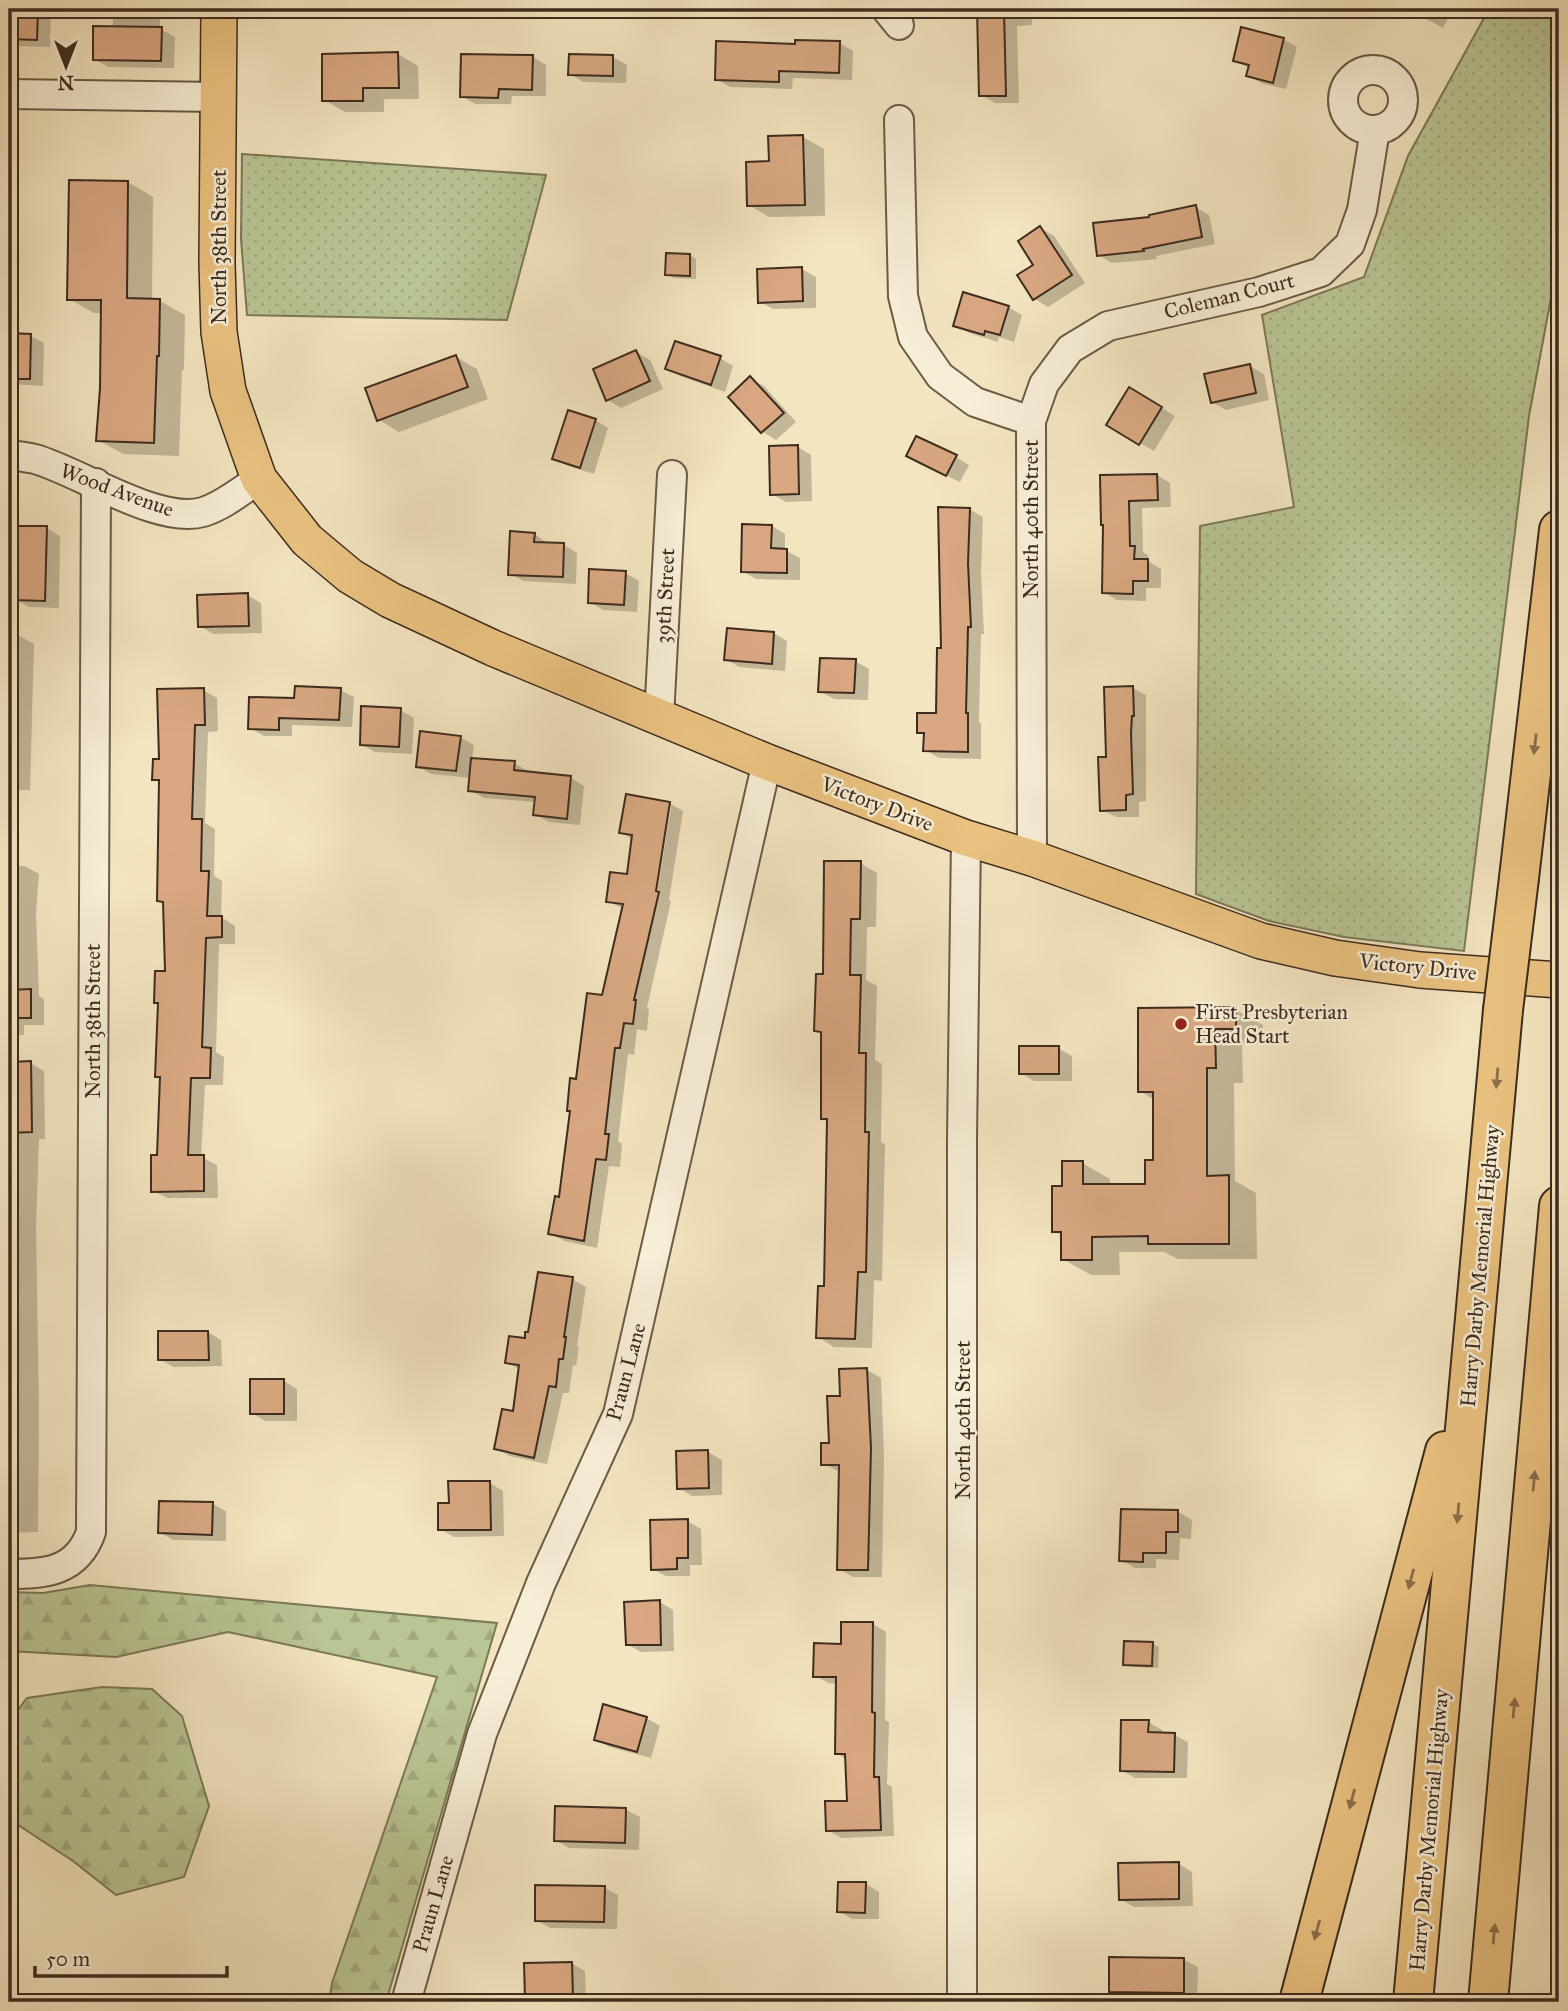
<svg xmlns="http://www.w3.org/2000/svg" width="1568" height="2011" viewBox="0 0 1568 2011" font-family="'IM FELL Great Primer',serif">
  <defs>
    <pattern id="grass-dots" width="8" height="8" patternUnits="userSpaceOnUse" patternTransform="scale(1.75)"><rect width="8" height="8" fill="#b9c593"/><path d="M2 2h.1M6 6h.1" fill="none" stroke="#a0a97e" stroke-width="1.8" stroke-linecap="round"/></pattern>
    <pattern id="forest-firs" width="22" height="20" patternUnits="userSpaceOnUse" patternTransform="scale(1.75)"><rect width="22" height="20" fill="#b9c593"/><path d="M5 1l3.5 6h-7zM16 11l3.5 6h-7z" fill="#a0a97e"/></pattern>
  </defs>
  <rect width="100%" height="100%" fill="#f3e5c0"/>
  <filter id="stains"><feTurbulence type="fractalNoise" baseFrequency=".00286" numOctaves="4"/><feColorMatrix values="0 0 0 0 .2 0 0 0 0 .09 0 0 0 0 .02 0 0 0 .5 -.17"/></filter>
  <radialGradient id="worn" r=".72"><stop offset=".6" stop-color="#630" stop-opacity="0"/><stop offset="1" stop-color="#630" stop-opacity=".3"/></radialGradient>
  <!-- grass -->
  <g fill="url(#grass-dots)" stroke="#7c7859" stroke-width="2">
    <polygon points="1489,9 1559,9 1559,255 1529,416 1464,951 1344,937 1269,921 1196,894 1200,526 1294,507 1262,315 1364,277 1408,156"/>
    <polygon points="242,154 546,175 507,320 247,315 241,239"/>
  </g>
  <!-- forest -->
  <g fill="url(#forest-firs)" stroke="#7c7859" stroke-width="2">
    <polygon points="90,1585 497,1623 386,2002 329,2002 332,1983 437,1677 228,1632 116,1657 9,1651 9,1592 43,1593"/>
    <polygon points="102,1687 152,1689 182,1716 209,1806 184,1877 116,1895 73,1861 9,1819 9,1722 27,1698"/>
  </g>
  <!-- shadow -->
  <g fill="#0003" fill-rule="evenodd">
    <polygon points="9,9 43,9 51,13 50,47 13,46 9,43"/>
    <polygon points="113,9 160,9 160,29 175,37 174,68 108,67 94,59 113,28"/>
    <polygon points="978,9 1031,9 1032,25 1017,26 1019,103 995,103 981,95"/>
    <polygon points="1313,9 1360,9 1324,15"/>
    <polygon points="1407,9 1453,9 1443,28"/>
    <polygon points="1243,29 1284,40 1297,47 1286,89 1261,83 1248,75 1250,69 1235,60"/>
    <polygon points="839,43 853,51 852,80 793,78 792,89 730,87 717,79 796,46"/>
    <polygon points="398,54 418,66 419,99 384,99 384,112 345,112 324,100"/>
    <polygon points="533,57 546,65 546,96 512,96 511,104 475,104 462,96"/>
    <polygon points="613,57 627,65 626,83 583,82 570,74"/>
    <polygon points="803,137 824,149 825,216 769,217 749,205"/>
    <polygon points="128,182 153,197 152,300 160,301 185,315 184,370 182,370 179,456 123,454 98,440 103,313 94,313 69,299"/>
    <polygon points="1195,207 1209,215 1215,244 1156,256 1157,259 1112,263 1098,255 1151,219"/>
    <polygon points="1040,228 1054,236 1085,283 1048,307 1035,299 1035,265"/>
    <polygon points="690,255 696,259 696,279 673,278 667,274"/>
    <polygon points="802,269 816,277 816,308 773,309 760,302"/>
    <polygon points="1008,307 1022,315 1014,342 999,337 998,342 969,333 955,326"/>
    <polygon points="9,335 31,336 44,343 43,386 9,384"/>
    <polygon points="636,352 650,360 663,389 621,408 608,400"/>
    <polygon points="456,357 477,369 488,399 399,432 379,420"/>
    <polygon points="720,358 733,366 725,392 680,376 667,368"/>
    <polygon points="1250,366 1264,374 1269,400 1226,410 1212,402"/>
    <polygon points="750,379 764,386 796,422 776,440 763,432 730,397"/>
    <polygon points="1130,389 1175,416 1154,451 1108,424"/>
    <polygon points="595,420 608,428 594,474 568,466 554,458"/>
    <polygon points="798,447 811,455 812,501 786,502 772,494"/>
    <polygon points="956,457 969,465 960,482 922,464"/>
    <polygon points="1157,475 1170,483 1171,507 1142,508 1143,552 1148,555 1148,561 1161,569 1161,588 1146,588 1146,601 1117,600 1104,592 1104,525 1102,524"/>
    <polygon points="969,509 983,517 981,572 984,634 981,634 979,722 981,723 981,759 939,758 925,750 925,736 918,732 937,715 942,650"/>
    <polygon points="772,526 785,534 785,550 800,558 800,580 756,579 742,571"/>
    <polygon points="9,527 47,528 60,536 59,608 29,607 15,599 16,563 9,563"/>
    <polygon points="535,534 548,544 564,545 577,553 576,584 524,581 510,574"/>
    <polygon points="625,573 639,581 637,612 603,610 590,602"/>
    <polygon points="247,595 261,603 262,633 213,634 200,626"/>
    <polygon points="774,633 787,641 785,671 739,667 726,659"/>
    <polygon points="20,636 34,644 30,790 9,790 9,637"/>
    <polygon points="855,661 869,669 868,700 834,699 820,691"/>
    <polygon points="1133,688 1146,695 1146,801 1139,802 1139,817 1116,817 1102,810 1108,758"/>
    <polygon points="203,690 217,698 218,731 208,732 205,823 215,829 214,876 222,881 221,917 235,926 235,944 219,944 216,1052 224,1057 223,1085 205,1085 201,1157 217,1165 218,1198 167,1198 153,1191 158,1157 162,1079 157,1076 167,973 165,904 159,900 161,783 154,779 160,761"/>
    <polygon points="340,690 354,697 352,727 292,725 292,736 264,736 250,728 296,700"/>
    <polygon points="400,710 414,718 412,754 375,752 361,744"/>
    <polygon points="460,737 474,745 472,760 514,763 528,771 528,773 571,778 584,786 580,825 549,822 535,814 536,802 484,798 470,790 471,778 431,774 417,766"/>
    <path d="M669,803L683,811L669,900L671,901L647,1008L649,1009L647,1031L637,1029L634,1055L628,1054L618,1141L622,1144L620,1167L609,1166L597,1248L564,1241L550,1233L561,1199L577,1081L603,997L623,909L608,901L629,876L633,840L621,832ZM667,806H671L656,900H653Z"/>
    <polygon points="9,851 18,856 18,866 25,866 39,874 36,912 39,996 44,999 44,1025 24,1025 24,1035 9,1035"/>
    <polygon points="860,863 877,873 876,927 867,927 866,980 877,986 875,1060 882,1064 881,1142 885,1144 882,1281 874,1280 872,1348 834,1347 818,1337 825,1288 829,1122 822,1118 823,1035 815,1030 825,976"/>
    <polygon points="1235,1009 1263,1025 1263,1044 1242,1044 1243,1083 1234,1083 1235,1181 1256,1193 1257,1259 1178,1259 1164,1252 1119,1252 1120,1275 1091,1275 1063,1259 1063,1236 1054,1231 1064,1187 1082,1163 1110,1179 1110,1186 1147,1186 1155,1162 1154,1100 1140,1091"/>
    <polygon points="1058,1048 1072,1056 1072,1081 1034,1081 1021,1073"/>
    <polygon points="9,1063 30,1063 44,1071 45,1139 39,1139 36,1227 39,1407 38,1532 9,1533"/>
    <polygon points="572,1279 586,1287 577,1346 579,1347 576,1366 573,1365 569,1393 563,1393 547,1464 509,1456 496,1448 514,1413 520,1370 507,1362"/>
    <polygon points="208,1332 221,1340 222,1366 173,1367 160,1359"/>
    <polygon points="867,1370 881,1378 884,1456 882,1577 853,1577 839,1569 840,1472 823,1464 830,1445 842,1397"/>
    <polygon points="284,1381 297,1389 297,1421 265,1421 252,1413"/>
    <polygon points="708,1452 722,1460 722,1495 692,1496 679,1488"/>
    <polygon points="490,1483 503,1491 504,1536 454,1537 440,1529 451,1504"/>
    <polygon points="213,1504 226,1511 226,1541 173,1540 160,1532"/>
    <polygon points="1178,1512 1192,1520 1191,1539 1180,1538 1179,1560 1156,1559 1156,1568 1135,1568 1121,1560"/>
    <polygon points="687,1521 701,1529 702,1565 690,1565 690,1576 666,1576 652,1569"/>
    <polygon points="660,1602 673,1610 674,1651 641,1652 627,1644"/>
    <polygon points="873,1624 886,1632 885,1720 889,1722 887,1784 892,1787 894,1836 841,1838 828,1830 849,1802 847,1760 836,1753 838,1684 829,1683 815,1676 843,1646"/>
    <polygon points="1153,1644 1159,1647 1158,1668 1131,1667 1125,1664"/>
    <polygon points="646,1718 660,1726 651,1758 609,1747 596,1739"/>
    <polygon points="1148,1722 1162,1730 1162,1734 1174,1735 1188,1742 1187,1778 1135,1778 1121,1770"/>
    <polygon points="626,1810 640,1817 639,1850 569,1848 555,1840"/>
    <polygon points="1179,1864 1192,1872 1193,1906 1134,1907 1120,1899"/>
    <polygon points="866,1884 879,1892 879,1919 852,1919 839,1911"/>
    <polygon points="605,1888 618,1895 617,1929 550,1928 537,1920"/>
    <polygon points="1184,1960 1198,1967 1197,2000 1124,1999 1110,1991"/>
    <polygon points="571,1963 585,1971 586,2002 535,2002 527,1998"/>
    <polygon points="783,1999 817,2000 821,2002 783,2002"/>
  </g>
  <!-- building -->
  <g fill="#d9a882" stroke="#3e2b1f" stroke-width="2">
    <polygon points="9,9 38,9 37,40 9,39"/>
    <polygon points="977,9 1004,9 1006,96 979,96"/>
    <polygon points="93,26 162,27 161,61 93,60"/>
    <polygon points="1241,27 1284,38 1273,83 1246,76 1249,65 1233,61"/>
    <polygon points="795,40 840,41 839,73 779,71 779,82 715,80 716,41 795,44"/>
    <polygon points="398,52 399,88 363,88 363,101 322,101 322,54"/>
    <polygon points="461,54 533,55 532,90 499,89 498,98 460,97"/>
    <polygon points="569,54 613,55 613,76 568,75"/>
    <polygon points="803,135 805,205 747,206 746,162 769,161 768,136"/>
    <polygon points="69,180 128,181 127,298 160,299 159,356 157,356 154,443 96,441 100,388 101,300 67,300"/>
    <polygon points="1196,205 1202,237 1143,249 1144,251 1097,256 1093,223 1149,217 1149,215"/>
    <polygon points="1040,226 1072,275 1033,300 1017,275 1033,265 1018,241"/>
    <polygon points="666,253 690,254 690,276 665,275"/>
    <polygon points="802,267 803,301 758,303 757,269"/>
    <polygon points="963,292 1009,306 1000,335 985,331 984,335 953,326"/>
    <polygon points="9,333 31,334 30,379 9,379"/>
    <polygon points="675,341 721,356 711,385 665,369"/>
    <polygon points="636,350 650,381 606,401 593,369"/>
    <polygon points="456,355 468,387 377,421 365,388"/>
    <polygon points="1250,364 1256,393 1211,403 1204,374"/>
    <polygon points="750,376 784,413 761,433 728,397"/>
    <polygon points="1129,387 1162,407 1139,445 1106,425"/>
    <polygon points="568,410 596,419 580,468 552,459"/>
    <polygon points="916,436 957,455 946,476 906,456"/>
    <polygon points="798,445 799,494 770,495 769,446"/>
    <polygon points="1157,474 1158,500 1129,501 1130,546 1135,546 1134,559 1148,559 1148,581 1133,581 1133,594 1102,593 1103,525 1101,525 1100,475"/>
    <polygon points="938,507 970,508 968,563 971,627 968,627 966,713 968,713 968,752 923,751 924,733 917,733 917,713 936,713 937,648 941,648"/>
    <polygon points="742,524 772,525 771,548 787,549 787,573 741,572"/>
    <polygon points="15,526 47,526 45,601 13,600"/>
    <polygon points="510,531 535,533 534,542 564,543 563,577 508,575"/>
    <polygon points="589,569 626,571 624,605 588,603"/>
    <polygon points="248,593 249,626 198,627 197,595"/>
    <polygon points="727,628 774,632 772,664 724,660"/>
    <polygon points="820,658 856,659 854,693 818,692"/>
    <polygon points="295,686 341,688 339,720 279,718 279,730 248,729 249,697 294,698"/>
    <polygon points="1133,686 1134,716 1132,716 1131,733 1133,794 1126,795 1126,810 1100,811 1098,757 1106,757 1104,687"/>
    <polygon points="204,688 205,725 195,725 192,819 202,819 201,871 209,871 207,916 222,916 222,937 206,938 202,1047 211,1048 210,1078 191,1078 188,1155 204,1155 204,1191 151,1192 151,1155 157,1155 160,1077 155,1077 158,1003 154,1003 155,971 165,971 163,902 157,901 159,780 152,780 153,759 159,759 157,689"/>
    <polygon points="361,706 401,708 399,747 360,745"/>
    <polygon points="420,731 461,736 456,771 416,767"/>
    <polygon points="471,758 515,761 514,770 571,776 567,819 533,815 535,797 468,791"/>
    <polygon points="626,794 670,802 656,891 659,892 634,1000 636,1000 633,1024 624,1023 620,1048 615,1048 605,1134 609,1134 606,1160 596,1159 584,1241 548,1234 555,1196 559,1197 570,1111 567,1111 570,1078 576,1079 587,993 602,995 623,904 606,902 610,872 627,874 632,835 619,833"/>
    <polygon points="824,861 861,861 860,919 851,919 850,975 861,975 859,1053 866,1053 865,1132 869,1132 866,1272 858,1272 855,1339 816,1338 818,1286 824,1286 827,1119 821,1119 821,1032 814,1031 816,974 823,974"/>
    <polygon points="31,989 31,1018 9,1018 9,990"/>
    <polygon points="1236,1007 1236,1029 1215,1029 1216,1068 1207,1068 1207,1176 1229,1175 1229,1244 1148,1244 1148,1236 1092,1237 1092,1260 1061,1260 1061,1232 1052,1232 1052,1186 1062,1186 1062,1161 1083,1161 1083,1184 1145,1184 1145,1160 1153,1160 1153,1092 1138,1092 1138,1008"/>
    <rect x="1019" y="1046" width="40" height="28"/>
    <polygon points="31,1061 32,1132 9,1133 9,1062"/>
    <polygon points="538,1272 573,1277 564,1337 566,1337 563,1359 559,1359 556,1387 549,1386 534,1458 494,1449 502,1409 513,1411 519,1365 505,1363 509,1336 525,1338 525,1332 528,1332"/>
    <polygon points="158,1331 208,1331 209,1360 158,1360"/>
    <polygon points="867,1368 871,1448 868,1570 837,1570 839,1465 821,1465 821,1443 829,1443 827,1396 840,1396 839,1369"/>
    <rect x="250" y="1379" width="34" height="35"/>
    <polygon points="708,1450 709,1488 677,1489 676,1451"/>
    <polygon points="448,1481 490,1481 491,1530 438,1530 438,1503 449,1503"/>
    <polygon points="159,1501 213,1502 212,1535 158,1533"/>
    <polygon points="1121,1509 1178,1510 1178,1532 1166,1532 1166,1553 1143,1553 1143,1562 1119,1561"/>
    <polygon points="688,1519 688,1558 677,1558 677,1569 651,1570 650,1520"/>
    <polygon points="660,1600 661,1645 626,1645 624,1602"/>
    <polygon points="841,1622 873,1622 872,1712 875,1713 874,1777 879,1777 881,1830 826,1831 825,1801 847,1801 845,1754 835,1754 836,1677 813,1677 814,1643 841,1644"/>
    <polygon points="1124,1641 1153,1642 1152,1666 1123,1665"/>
    <polygon points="603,1704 647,1717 637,1752 594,1740"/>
    <polygon points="1121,1720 1149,1720 1148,1732 1175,1733 1174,1772 1120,1771"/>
    <polygon points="555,1806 626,1808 625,1843 554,1841"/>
    <polygon points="1179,1862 1179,1899 1119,1900 1118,1863"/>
    <polygon points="838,1882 866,1882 865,1913 837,1912"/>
    <polygon points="535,1885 605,1886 604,1922 535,1921"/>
    <polygon points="1109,1957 1184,1958 1184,1993 1109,1992"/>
    <polygon points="572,1962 573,1997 525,1999 524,1963"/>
  </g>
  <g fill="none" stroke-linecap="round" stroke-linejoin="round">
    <defs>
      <g id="minor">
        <polyline points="886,9 899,25"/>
        <circle cx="1373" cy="100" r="30"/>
        <polyline points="9,94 219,97"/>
        <polyline points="899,120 903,296 913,337 940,376 975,402 1031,421"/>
        <path d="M9,455C17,456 27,457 35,459C80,472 159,525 203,512C223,506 242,490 259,479"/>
        <polyline points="659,717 672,475"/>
        <polyline points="1032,858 1031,421 1044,384 1070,349 1108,326 1259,292 1321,272 1350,244 1362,210 1375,130"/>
        <path d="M9,1574C45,1574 77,1572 91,1532L96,483"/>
        <polyline points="406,2002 482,1734 541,1583 618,1414 767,762"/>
        <polyline points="962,2002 962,1138 966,838"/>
      </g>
      <polyline id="major" points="219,9 217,263 219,332 228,391 259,479 307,540 350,576 390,600 493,648 767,762 966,838 1032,858 1261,941 1335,958 1420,970 1559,980"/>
      <g id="highway">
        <polyline points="1519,878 1559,530"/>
        <polyline points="1299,2002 1445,1451"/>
        <polyline points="1413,2002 1503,1010"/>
        <polyline points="1488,2002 1559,1206"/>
      </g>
    </defs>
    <!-- minor casing -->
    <use href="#minor" stroke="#6b5a47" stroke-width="32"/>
    <!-- major casing -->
    <use href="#major" stroke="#3e2b1f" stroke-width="38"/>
    <!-- highway casing -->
    <use href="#highway" stroke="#3e2b1f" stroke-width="42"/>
    <!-- minor -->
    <use href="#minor" stroke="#f7eed6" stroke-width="28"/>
    <!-- major -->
    <use href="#major" stroke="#eac280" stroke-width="35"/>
    <!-- highway -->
    <use href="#highway" stroke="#eac280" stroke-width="38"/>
    <defs>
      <polyline id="highway-bridge" points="1503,1010 1519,878"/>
    </defs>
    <!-- highway-bridge casing -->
    <use href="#highway-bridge" stroke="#3e2b1f" stroke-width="42" stroke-linecap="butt"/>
    <!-- highway-bridge -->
    <use href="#highway-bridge" stroke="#eac280" stroke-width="38"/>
  </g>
  <!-- one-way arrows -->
  <defs><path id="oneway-solid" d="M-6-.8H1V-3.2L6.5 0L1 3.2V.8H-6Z" transform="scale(1.75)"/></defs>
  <g fill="#8b6f4b">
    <use href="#oneway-solid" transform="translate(1535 744) rotate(97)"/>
    <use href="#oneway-solid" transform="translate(1497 1078) rotate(95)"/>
    <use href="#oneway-solid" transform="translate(1534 1481) rotate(-85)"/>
    <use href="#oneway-solid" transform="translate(1458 1513) rotate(95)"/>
    <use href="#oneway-solid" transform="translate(1411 1579) rotate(105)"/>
    <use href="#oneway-solid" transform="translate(1514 1708) rotate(-85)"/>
    <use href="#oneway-solid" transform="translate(1352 1799) rotate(105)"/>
    <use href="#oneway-solid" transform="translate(1317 1930) rotate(105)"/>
    <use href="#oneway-solid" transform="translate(1494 1934) rotate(-85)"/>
  </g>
  <!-- markers -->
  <circle fill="#8f2418" stroke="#f7eed6" stroke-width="2.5" cx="1181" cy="1024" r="7"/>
  <g text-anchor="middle" stroke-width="5" stroke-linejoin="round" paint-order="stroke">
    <!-- street labels -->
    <g font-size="21" fill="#3e2b1f" stroke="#f7eed6">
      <text transform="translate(219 247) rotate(-90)" y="7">North 38th Street</text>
      <text transform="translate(1229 296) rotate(-14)" y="7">Coleman Court</text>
      <text transform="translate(117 490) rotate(20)" y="7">Wood Avenue</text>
      <text transform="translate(1031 519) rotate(-90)" y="7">North 40th Street</text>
      <text transform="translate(665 596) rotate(-87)" y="7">39th Street</text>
      <text transform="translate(877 804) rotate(21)" y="7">Victory Drive</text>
      <text transform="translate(1418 967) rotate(6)" y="7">Victory Drive</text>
      <text transform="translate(93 1021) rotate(-90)" y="7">North 38th Street</text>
      <text transform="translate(1480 1266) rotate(-85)" y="7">Harry Darby Memorial Highway</text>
      <text transform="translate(626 1372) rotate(-75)" y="7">Praun Lane</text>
      <text transform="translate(963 1420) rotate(-90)" y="7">North 40th Street</text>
      <text transform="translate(1429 1830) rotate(-85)" y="7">Harry Darby Memorial Highway</text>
      <text transform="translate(433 1904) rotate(-74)" y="7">Praun Lane</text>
    </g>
    <!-- poi labels -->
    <g font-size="21" fill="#3e2b1f" stroke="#f7eed6" text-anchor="start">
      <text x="1195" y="1019">First Presbyterian<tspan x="1195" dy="24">Head Start</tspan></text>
    </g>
  </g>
  <!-- margin -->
  <rect width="1568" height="2011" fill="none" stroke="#f3e5c0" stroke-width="35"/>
  <rect x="10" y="10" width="1547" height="1990" fill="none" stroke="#3e2b1f" stroke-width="3.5"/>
  <rect x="18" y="18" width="1533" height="1976" fill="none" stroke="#3e2b1f" stroke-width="2"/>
  <!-- north arrow -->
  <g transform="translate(66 66) rotate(180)" stroke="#f7eed6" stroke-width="5" paint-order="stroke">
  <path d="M0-5L12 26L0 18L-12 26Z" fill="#3e2b1f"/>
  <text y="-10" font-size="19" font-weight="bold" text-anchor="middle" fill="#3e2b1f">N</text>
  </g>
  <!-- scale -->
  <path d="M35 1966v10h192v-10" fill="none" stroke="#3e2b1f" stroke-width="3.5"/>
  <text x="46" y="1966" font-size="21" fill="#3e2b1f" stroke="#f7eed6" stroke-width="5" paint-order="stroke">50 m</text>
  <rect width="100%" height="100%" filter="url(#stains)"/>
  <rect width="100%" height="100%" fill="url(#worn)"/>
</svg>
